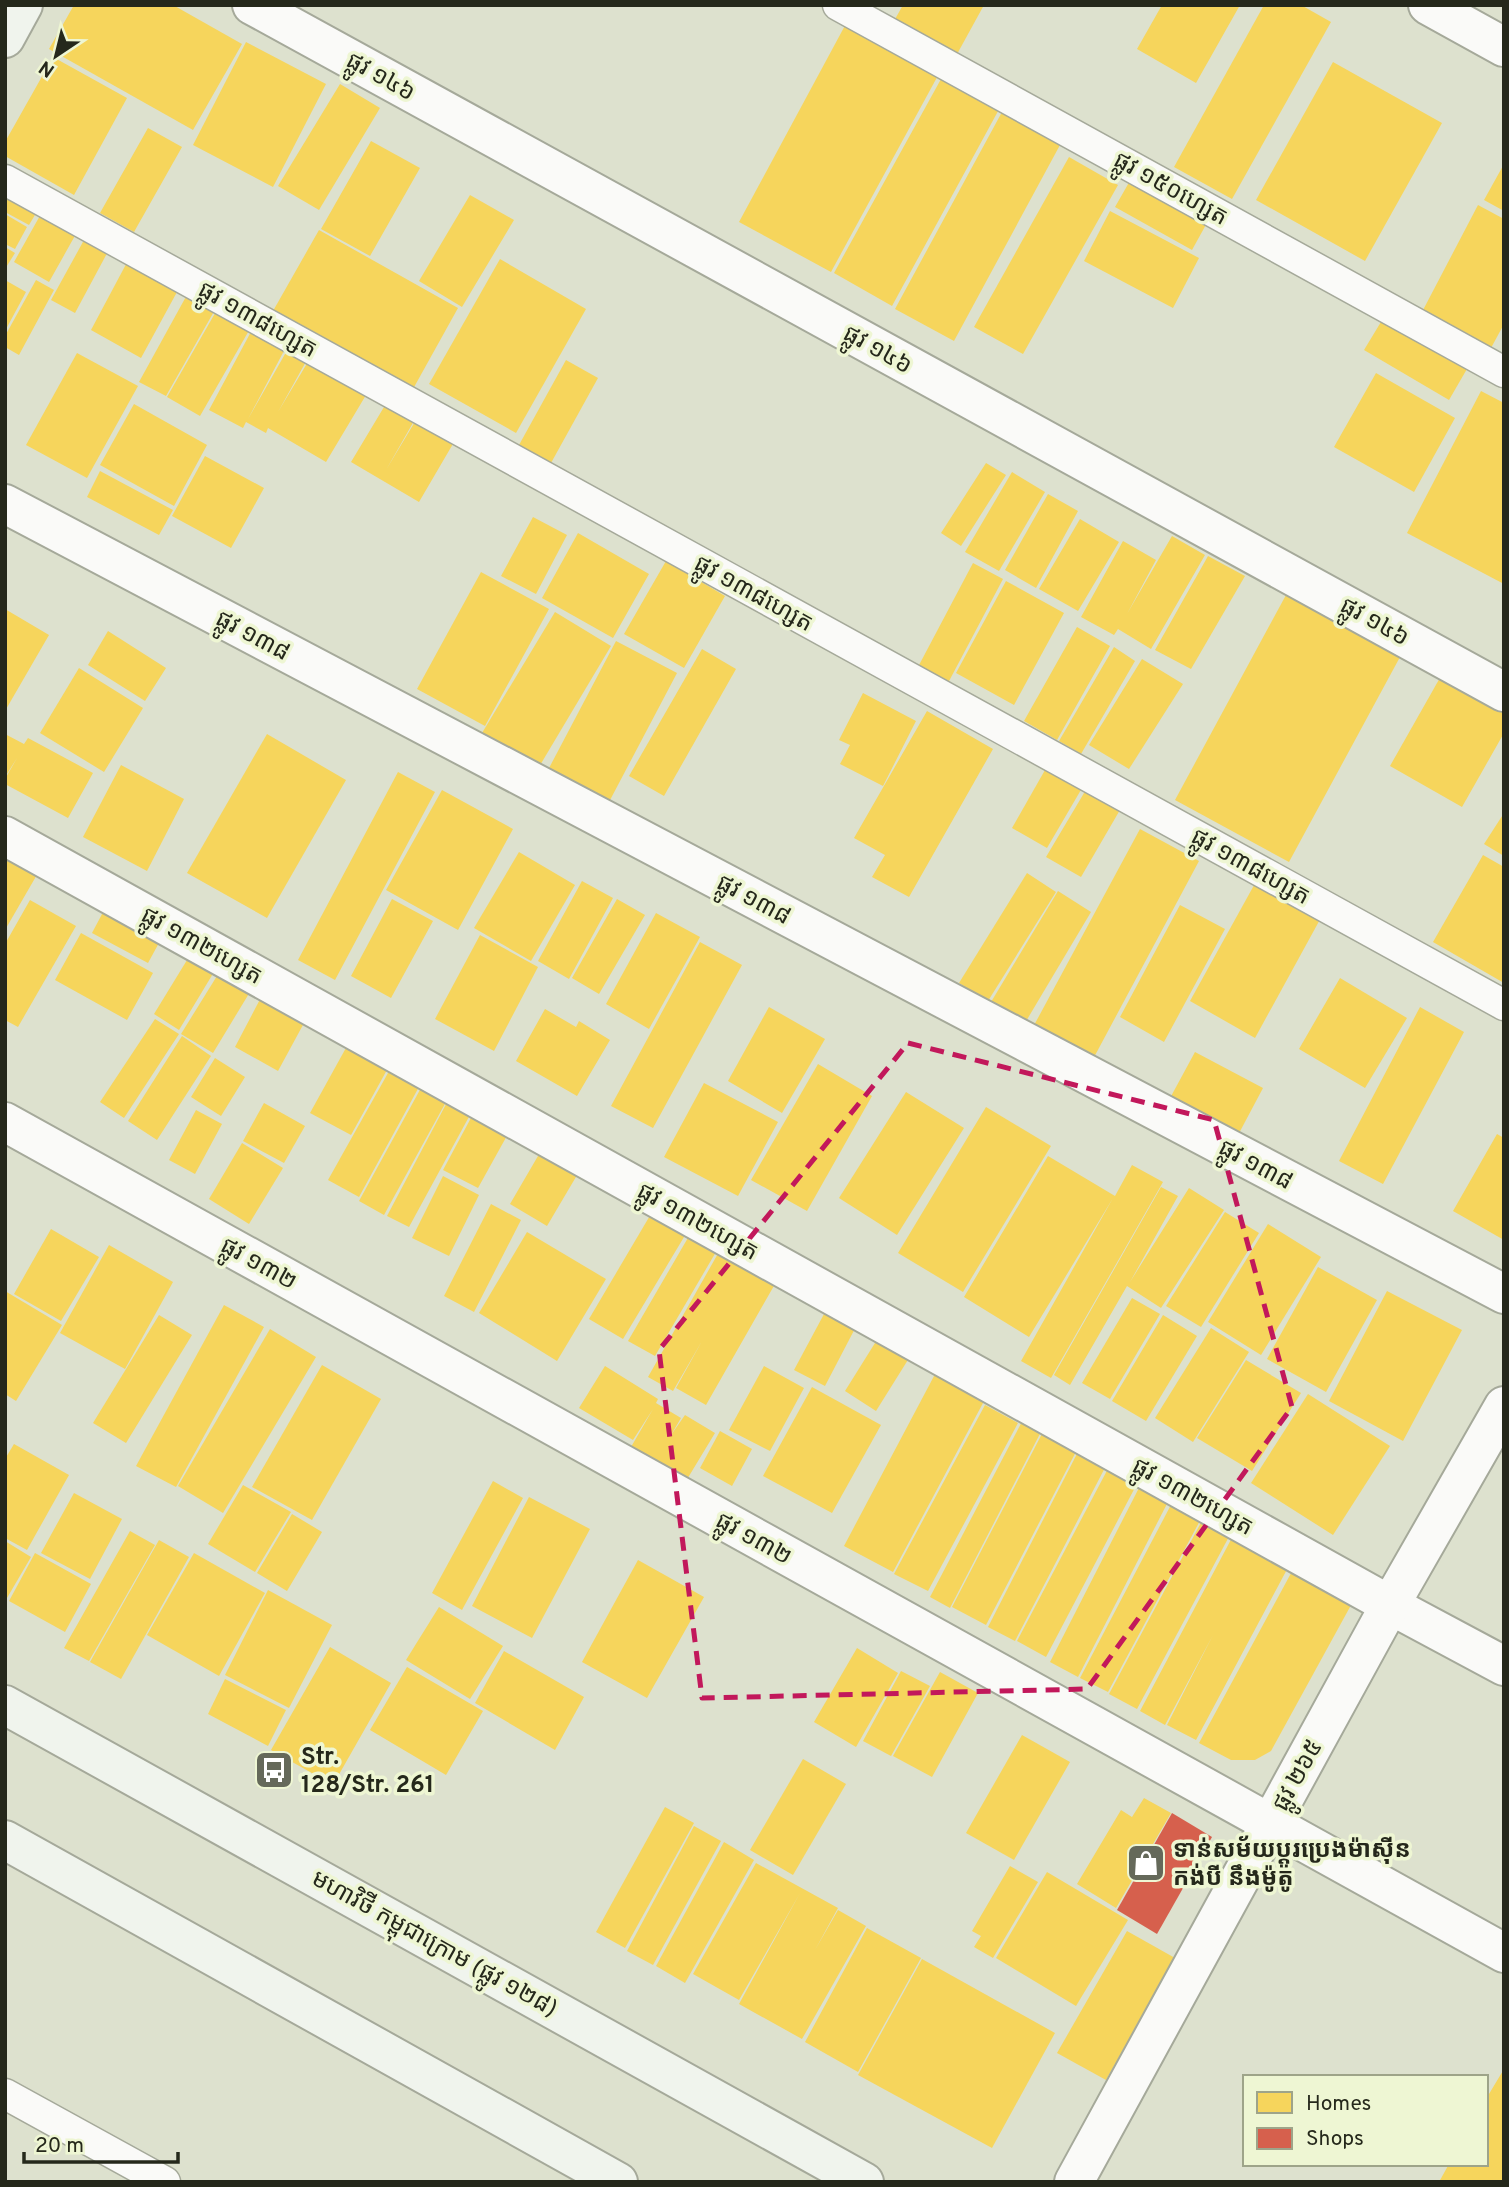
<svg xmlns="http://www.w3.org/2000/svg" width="1509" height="2187" viewBox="0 0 1509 2187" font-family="Overpass,'Noto Sans Khmer',sans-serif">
  <rect width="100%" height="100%" fill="#dde1ce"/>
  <!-- homes -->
  <g fill="#f6d55c">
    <polygon points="74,5 173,5 242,44 193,130 49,49"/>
    <polygon points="903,5 984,5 956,56 894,21"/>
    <polygon points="1162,5 1240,5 1196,83 1137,49"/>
    <polygon points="1264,5 1301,5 1331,22 1232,199 1174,167"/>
    <polygon points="848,20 941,70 831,272 739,222"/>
    <polygon points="246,42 326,84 273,187 193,145"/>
    <polygon points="53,57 127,98 74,195 5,156 5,142"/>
    <polygon points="1333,62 1442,123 1365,261 1256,200"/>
    <polygon points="946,70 1003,102 892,306 834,273"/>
    <polygon points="340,84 380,108 319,210 278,186"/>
    <polygon points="1002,112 1060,145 954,341 895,309"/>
    <polygon points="148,128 182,147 134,232 100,213"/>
    <polygon points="371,141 420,168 370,256 321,229"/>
    <polygon points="1069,157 1118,185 1023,354 974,327"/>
    <polygon points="1504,164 1504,211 1484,200"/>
    <polygon points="1131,179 1208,221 1192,250 1115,207"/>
    <polygon points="5,182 42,203 29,225 5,212"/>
    <polygon points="470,195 514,220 462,307 419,281"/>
    <polygon points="46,205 81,225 49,282 14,262"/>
    <polygon points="1478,205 1504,219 1504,324 1491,348 1422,312"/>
    <polygon points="1110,211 1199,258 1173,308 1084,261"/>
    <polygon points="5,214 27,227 15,249 5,244"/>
    <polygon points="319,230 458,308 413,389 273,311"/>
    <polygon points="89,231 112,244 75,313 51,300"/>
    <polygon points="5,247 15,253 5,269"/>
    <polygon points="132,253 183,281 141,358 91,330"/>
    <polygon points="500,259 586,309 516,433 429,384"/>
    <polygon points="5,280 26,292 5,331"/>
    <polygon points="36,280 54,290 19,355 5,347 5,336"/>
    <polygon points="188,293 216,308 166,396 139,382"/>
    <polygon points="218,308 251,327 200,416 167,397"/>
    <polygon points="1387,312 1471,362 1449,400 1364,350"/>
    <polygon points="253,328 286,347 248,419 289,347 308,358 278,412 312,355 369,390 326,462 268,428 266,433 246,422 243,428 209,410"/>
    <polygon points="77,353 138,386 87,478 26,445"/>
    <polygon points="566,360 598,378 551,463 519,445"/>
    <polygon points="1376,373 1455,418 1414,492 1334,447"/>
    <polygon points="1481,391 1504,403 1504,584 1407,533"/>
    <polygon points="390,397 418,414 386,470 419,415 457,437 419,502 351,462"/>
    <polygon points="134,404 207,445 174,506 100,465"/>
    <polygon points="205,456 264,488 231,548 172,516"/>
    <polygon points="986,463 1006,475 961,546 941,533"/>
    <polygon points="100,471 173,510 159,535 87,497"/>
    <polygon points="1012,472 1045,492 999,571 965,552"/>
    <polygon points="1048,494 1078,511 1036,588 1005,570"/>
    <polygon points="533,517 567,535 536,594 501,576"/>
    <polygon points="1080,519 1119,542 1078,611 1039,589"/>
    <polygon points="578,533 649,574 613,638 542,598"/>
    <polygon points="1172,536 1205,555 1151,649 1118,629 1114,635 1081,617 1123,541 1156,560 1127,614"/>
    <polygon points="1208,556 1245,576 1191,669 1155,650"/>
    <polygon points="666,561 725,596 684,668 624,634"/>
    <polygon points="973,563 1003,579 948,683 918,667"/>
    <polygon points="481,572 549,609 485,726 417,689"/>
    <polygon points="1006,581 1064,613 1014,705 956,673"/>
    <polygon points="1286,595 1400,657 1289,862 1175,800"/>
    <polygon points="5,609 49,635 5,711"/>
    <polygon points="555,612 611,646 536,772 479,738"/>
    <polygon points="1077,627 1110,646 1057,740 1024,721"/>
    <polygon points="108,631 166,668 145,701 88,665"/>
    <polygon points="616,641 677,673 609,802 548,770"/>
    <polygon points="1114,647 1135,661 1081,754 1059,741"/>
    <polygon points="702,649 736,669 664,796 629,776"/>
    <polygon points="1142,659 1183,684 1129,769 1089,745"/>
    <polygon points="79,668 143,708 104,772 40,733"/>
    <polygon points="1441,676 1504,712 1504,733 1462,807 1390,766"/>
    <polygon points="863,693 916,721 883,786 840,764 850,745 839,740"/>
    <polygon points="927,711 993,749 909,897 872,877 885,855 854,838"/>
    <polygon points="5,734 24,744 28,738 93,773 68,818 5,784 5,779 17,758 5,777"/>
    <polygon points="267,734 346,780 267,918 187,873"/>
    <polygon points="1049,763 1085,783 1047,848 1012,828"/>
    <polygon points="121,765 184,799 147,871 83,837"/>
    <polygon points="398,772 435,792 335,980 298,960"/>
    <polygon points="1090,783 1124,803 1081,877 1046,857"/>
    <polygon points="442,790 513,829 458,930 386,890"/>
    <polygon points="1504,813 1504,856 1484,844"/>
    <polygon points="1140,829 1199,861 1092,1061 1032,1029"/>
    <polygon points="519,852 575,885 531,961 474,928"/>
    <polygon points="1483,855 1504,867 1504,983 1433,942"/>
    <polygon points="5,857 42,866 5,930"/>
    <polygon points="1027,873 1056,892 988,1001 959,983"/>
    <polygon points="1258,878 1323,914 1255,1038 1190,1001"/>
    <polygon points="582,881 613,898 569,979 538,961"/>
    <polygon points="1058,891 1091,912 1022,1028 988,1007"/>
    <polygon points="110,899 166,930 148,963 92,933"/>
    <polygon points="392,899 433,921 391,998 351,976"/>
    <polygon points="617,899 645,915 599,994 572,978"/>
    <polygon points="30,900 76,926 18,1027 5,1020 5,944"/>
    <polygon points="1180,905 1225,929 1164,1042 1120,1017"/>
    <polygon points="656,913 700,937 649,1029 606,1004"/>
    <polygon points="81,933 153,973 127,1020 55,980"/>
    <polygon points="480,935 538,967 494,1051 435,1019"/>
    <polygon points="700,942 742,965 653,1128 611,1106"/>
    <polygon points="195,947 220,962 179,1030 154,1014"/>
    <polygon points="225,963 256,982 213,1053 181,1034"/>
    <polygon points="1340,978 1407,1018 1365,1088 1299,1049"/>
    <polygon points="266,988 310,1012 278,1071 235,1047"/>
    <polygon points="769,1007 825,1039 782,1113 728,1081"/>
    <polygon points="1420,1007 1464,1032 1383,1184 1339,1161"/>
    <polygon points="545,1009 576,1027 579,1021 610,1040 577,1096 516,1061"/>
    <polygon points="155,1019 179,1034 124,1118 100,1102"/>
    <polygon points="182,1036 211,1056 157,1140 128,1121"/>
    <polygon points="352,1037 393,1059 351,1135 310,1113"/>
    <polygon points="1195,1052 1263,1088 1237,1137 1169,1100"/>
    <polygon points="397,1057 426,1074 359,1197 328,1180"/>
    <polygon points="215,1058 245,1077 221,1116 191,1097"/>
    <polygon points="818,1064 872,1096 807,1211 751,1180"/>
    <polygon points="427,1077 452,1091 384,1215 359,1201"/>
    <polygon points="704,1083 778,1122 738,1196 664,1157"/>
    <polygon points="454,1089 477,1102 409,1227 387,1216"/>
    <polygon points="906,1092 964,1128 897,1235 839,1198"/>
    <polygon points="264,1103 305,1126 284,1163 243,1141"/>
    <polygon points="479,1103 514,1123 478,1188 443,1170"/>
    <polygon points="986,1107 1051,1146 963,1292 898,1253"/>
    <polygon points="196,1110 222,1124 195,1174 169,1160"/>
    <polygon points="1497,1134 1504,1138 1504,1240 1453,1211"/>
    <polygon points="242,1143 283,1168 249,1224 209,1199"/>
    <polygon points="545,1144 583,1165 547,1226 510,1204"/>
    <polygon points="1048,1156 1115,1196 1132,1165 1163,1182 1051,1378 1021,1361 1113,1198 1029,1337 964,1297"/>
    <polygon points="443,1176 479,1195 449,1256 412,1238"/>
    <polygon points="1161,1187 1178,1196 1130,1282 1189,1188 1224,1210 1161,1308 1127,1286 1070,1385 1054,1375"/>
    <polygon points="658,1202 693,1222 623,1339 589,1319"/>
    <polygon points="491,1204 521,1220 474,1312 444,1296"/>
    <polygon points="1225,1212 1259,1233 1201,1327 1166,1306"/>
    <polygon points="696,1224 723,1240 655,1356 628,1341"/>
    <polygon points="1268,1224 1321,1257 1261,1355 1208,1322"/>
    <polygon points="51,1229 99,1257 61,1321 14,1294"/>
    <polygon points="527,1232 606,1279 557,1361 479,1313"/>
    <polygon points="724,1243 779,1277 706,1405 676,1388 702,1341 673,1391 648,1377"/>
    <polygon points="109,1245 173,1282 125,1369 60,1333"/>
    <polygon points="1318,1267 1377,1300 1326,1392 1267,1359"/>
    <polygon points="5,1291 62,1325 16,1401 5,1394"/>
    <polygon points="1387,1291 1462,1330 1403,1441 1329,1401"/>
    <polygon points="1132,1298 1160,1314 1110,1399 1082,1383"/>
    <polygon points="831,1301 861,1317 825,1386 794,1370"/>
    <polygon points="224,1305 264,1327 176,1487 136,1466"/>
    <polygon points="159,1315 192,1335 126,1443 93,1423"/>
    <polygon points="1163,1315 1197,1336 1146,1421 1112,1401"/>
    <polygon points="885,1327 916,1347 876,1411 845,1391"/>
    <polygon points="1211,1328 1249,1352 1193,1442 1155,1418"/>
    <polygon points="270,1329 316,1357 223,1513 178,1486"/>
    <polygon points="1246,1360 1301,1393 1252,1471 1197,1438"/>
    <polygon points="942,1361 991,1388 893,1572 844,1546"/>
    <polygon points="322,1365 381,1399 312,1520 252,1487"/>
    <polygon points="605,1366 658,1399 656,1403 681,1418 671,1435 685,1415 715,1433 686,1481 631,1447 653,1409 633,1440 579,1408"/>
    <polygon points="764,1366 804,1388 770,1451 729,1430"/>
    <polygon points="812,1387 881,1425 832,1513 763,1476"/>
    <polygon points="1308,1394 1390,1446 1333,1535 1251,1483"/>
    <polygon points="985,1405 1018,1423 928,1591 894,1574"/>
    <polygon points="1026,1414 1045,1424 950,1608 930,1597"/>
    <polygon points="1046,1426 1080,1444 986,1625 952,1607"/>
    <polygon points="720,1431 752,1449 732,1486 700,1468"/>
    <polygon points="14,1444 69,1475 27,1550 5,1538 5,1459"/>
    <polygon points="1081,1446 1109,1460 1015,1641 988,1627"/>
    <polygon points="1111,1463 1140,1478 1046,1657 1017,1641"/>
    <polygon points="493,1481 523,1498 462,1610 432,1593"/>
    <polygon points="1142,1482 1170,1498 1078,1677 1050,1662"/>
    <polygon points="243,1485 291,1512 255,1572 208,1544"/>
    <polygon points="74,1493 122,1519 90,1579 41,1553"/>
    <polygon points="529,1497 590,1529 532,1638 472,1606"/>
    <polygon points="1173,1501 1202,1517 1108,1692 1080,1678"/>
    <polygon points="292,1514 322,1532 287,1591 257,1573"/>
    <polygon points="1204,1517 1232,1531 1137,1709 1109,1694"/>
    <polygon points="130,1531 155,1545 89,1661 64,1648"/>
    <polygon points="1235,1532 1292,1560 1196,1740 1167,1725 1213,1635 1165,1725 1140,1711"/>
    <polygon points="159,1540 189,1557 121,1679 90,1662"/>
    <polygon points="5,1541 31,1557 7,1598 5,1596"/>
    <polygon points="35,1553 91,1584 65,1632 9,1601"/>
    <polygon points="194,1553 265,1593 219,1676 147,1635"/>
    <polygon points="638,1560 704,1597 647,1698 582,1662"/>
    <polygon points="1296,1564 1356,1596 1271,1751 1255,1760 1231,1760 1199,1743"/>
    <polygon points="268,1590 332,1625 289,1708 225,1675"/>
    <polygon points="439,1607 503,1646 470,1699 406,1660"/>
    <polygon points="330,1647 391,1683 333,1785 271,1750"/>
    <polygon points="857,1648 898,1673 856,1747 814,1722"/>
    <polygon points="504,1651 584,1697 555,1750 475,1703"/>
    <polygon points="407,1667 483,1711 446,1775 370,1730"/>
    <polygon points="901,1671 930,1686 891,1756 863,1741"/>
    <polygon points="940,1672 978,1693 932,1777 893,1756"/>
    <polygon points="225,1679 286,1710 268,1746 208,1714"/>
    <polygon points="1022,1735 1070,1762 1014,1860 966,1833"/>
    <polygon points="803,1759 846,1784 793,1875 750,1850"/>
    <polygon points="1144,1798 1171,1813 1116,1908 1077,1884 1121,1810 1132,1817"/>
    <polygon points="665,1807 694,1823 625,1948 596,1932"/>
    <polygon points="694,1826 721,1841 653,1965 627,1951"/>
    <polygon points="724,1842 754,1860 685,1983 656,1966"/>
    <polygon points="756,1863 838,1908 815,1950 838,1910 866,1926 802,2039 739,2004 800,1893 739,2000 693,1974"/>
    <polygon points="1010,1866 1038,1882 993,1958 974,1947 981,1936 972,1931"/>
    <polygon points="1047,1872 1128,1920 1076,2006 996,1958"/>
    <polygon points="867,1928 921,1958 858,2072 805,2042"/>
    <polygon points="1127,1931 1175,1958 1106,2080 1057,2053"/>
    <polygon points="922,1959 1055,2033 992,2148 858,2075"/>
    <polygon points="1504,2069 1504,2182 1439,2182 1449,2164 1486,2164 1486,2099"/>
  </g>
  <!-- shops -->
  <polygon fill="#d6604d" points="1172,1813 1212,1837 1157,1934 1117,1910"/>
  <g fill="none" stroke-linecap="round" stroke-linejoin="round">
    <defs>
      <g id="lane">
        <polyline points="838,5 1504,372"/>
        <polyline points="5,180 1504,1005"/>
        <polyline points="5,2094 165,2182"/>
      </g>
      <g id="street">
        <polyline points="252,5 1504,692"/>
        <polyline points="1428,5 1504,47"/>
        <polyline points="5,504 1504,1294"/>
        <polyline points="5,836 1390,1605 1504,1666"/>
        <polyline points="5,1122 1504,1953"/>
        <polyline points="1074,2182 1390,1605 1504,1406"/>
      </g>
      <g id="secondary">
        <polyline points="5,38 23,5"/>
        <polyline points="5,1705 864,2182"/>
        <polyline points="5,1840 618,2182"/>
      </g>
    </defs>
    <!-- lane casing -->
    <use href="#lane" stroke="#a5a99a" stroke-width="33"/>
    <!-- street casing -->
    <use href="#street" stroke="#a5a99a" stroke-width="42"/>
    <!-- secondary casing -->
    <use href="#secondary" stroke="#a5a99a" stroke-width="42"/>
    <!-- lane -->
    <use href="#lane" stroke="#fafaf8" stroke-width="30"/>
    <!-- street -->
    <use href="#street" stroke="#fafaf8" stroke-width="38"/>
    <!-- secondary -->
    <use href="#secondary" stroke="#f0f4ed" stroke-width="38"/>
  </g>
  <!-- marked area -->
  <path fill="none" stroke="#c2185b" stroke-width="5" stroke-dasharray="14 9" stroke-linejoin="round" d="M908,1043L1214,1120L1292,1407L1087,1689L702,1698L659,1350Z"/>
  <!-- icons -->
  <defs>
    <symbol id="bus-square" viewBox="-11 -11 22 22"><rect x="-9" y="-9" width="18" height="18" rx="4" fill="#65695a" stroke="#eef6d3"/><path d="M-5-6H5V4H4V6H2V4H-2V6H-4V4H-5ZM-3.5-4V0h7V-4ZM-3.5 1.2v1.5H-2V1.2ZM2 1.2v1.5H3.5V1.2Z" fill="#fff"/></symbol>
    <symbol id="shop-square" viewBox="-11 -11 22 22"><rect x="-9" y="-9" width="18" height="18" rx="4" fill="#65695a" stroke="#eef6d3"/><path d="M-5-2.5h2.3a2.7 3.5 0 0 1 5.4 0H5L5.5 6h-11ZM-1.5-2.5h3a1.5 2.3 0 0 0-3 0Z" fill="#fff"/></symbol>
  </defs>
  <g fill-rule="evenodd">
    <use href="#bus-square" x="252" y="1748" width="44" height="44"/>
    <use href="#shop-square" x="1124" y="1841" width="44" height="44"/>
  </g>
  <g text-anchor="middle" stroke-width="7" stroke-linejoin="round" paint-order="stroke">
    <!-- street labels -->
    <g font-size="24" fill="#25281b" stroke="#eef6d3">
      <text transform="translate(381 76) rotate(29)" y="8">ផ្លូវ ១៤៦</text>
      <text transform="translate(1171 188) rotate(29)" y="8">ផ្លូវ ១៥០ហ្សេត</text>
      <text transform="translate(258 319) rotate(29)" y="8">ផ្លូវ ១៣៨ហ្សេត</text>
      <text transform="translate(878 349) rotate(29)" y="8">ផ្លូវ ១៤៦</text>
      <text transform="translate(754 593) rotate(29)" y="8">ផ្លូវ ១៣៨ហ្សេត</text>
      <text transform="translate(1375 621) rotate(29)" y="8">ផ្លូវ ១៤៦</text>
      <text transform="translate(253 635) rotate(28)" y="8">ផ្លូវ ១៣៨</text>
      <text transform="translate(1251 866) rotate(29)" y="8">ផ្លូវ ១៣៨ហ្សេត</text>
      <text transform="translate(754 899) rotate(28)" y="8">ផ្លូវ ១៣៨</text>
      <text transform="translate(202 945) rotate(29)" y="8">ផ្លូវ ១៣២ហ្សេត</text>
      <text transform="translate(1256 1164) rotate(28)" y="8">ផ្លូវ ១៣៨</text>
      <text transform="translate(698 1221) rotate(29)" y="8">ផ្លូវ ១៣២ហ្សេត</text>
      <text transform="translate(259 1263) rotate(29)" y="8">ផ្លូវ ១៣២</text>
      <text transform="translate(1193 1496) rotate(29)" y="8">ផ្លូវ ១៣២ហ្សេត</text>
      <text transform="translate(754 1538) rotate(29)" y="8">ផ្លូវ ១៣២</text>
      <text transform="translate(1297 1775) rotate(-61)" y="8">ផ្លូវ ២៦៥</text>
      <text transform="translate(435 1943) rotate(29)" y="8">មហាវិថី កម្ពុជាក្រោម (ផ្លូវ ១២៨)</text>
    </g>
    <!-- poi labels -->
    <g font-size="24" font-weight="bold" fill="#25281b" stroke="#eef6d3" text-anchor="start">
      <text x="301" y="1764">Str.<tspan x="301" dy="28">128/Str. 261</tspan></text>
      <text x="1173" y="1857">ទាន់សម័យប្តូរប្រេងម៉ាសុីន<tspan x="1173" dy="28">កង់បី នឹងម៉ូតូ</tspan></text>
    </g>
  </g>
  <!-- border -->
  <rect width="1509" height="2187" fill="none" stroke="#25281b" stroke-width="14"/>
  <!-- legend -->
  <rect x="1243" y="2075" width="245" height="91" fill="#eef6d3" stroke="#9ea489" stroke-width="2"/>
  <rect x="1257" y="2092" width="35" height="21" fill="#f6d55c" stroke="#9ea489" stroke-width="2"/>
  <text x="1306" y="2110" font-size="21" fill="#25281b">Homes</text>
  <rect x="1257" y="2128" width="35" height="21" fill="#d6604d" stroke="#9ea489" stroke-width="2"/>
  <text x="1306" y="2145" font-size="21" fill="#25281b">Shops</text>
  <!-- north arrow -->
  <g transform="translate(56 56) rotate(215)" stroke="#eef6d3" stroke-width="5" paint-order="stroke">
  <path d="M0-5L12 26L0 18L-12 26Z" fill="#25281b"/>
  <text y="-10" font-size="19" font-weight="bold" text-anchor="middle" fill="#25281b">N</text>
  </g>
  <!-- scale -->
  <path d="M24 2152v10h154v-10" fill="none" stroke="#25281b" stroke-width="3.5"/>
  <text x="35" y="2152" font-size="21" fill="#25281b" stroke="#eef6d3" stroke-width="5" paint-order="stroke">20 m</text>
</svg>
